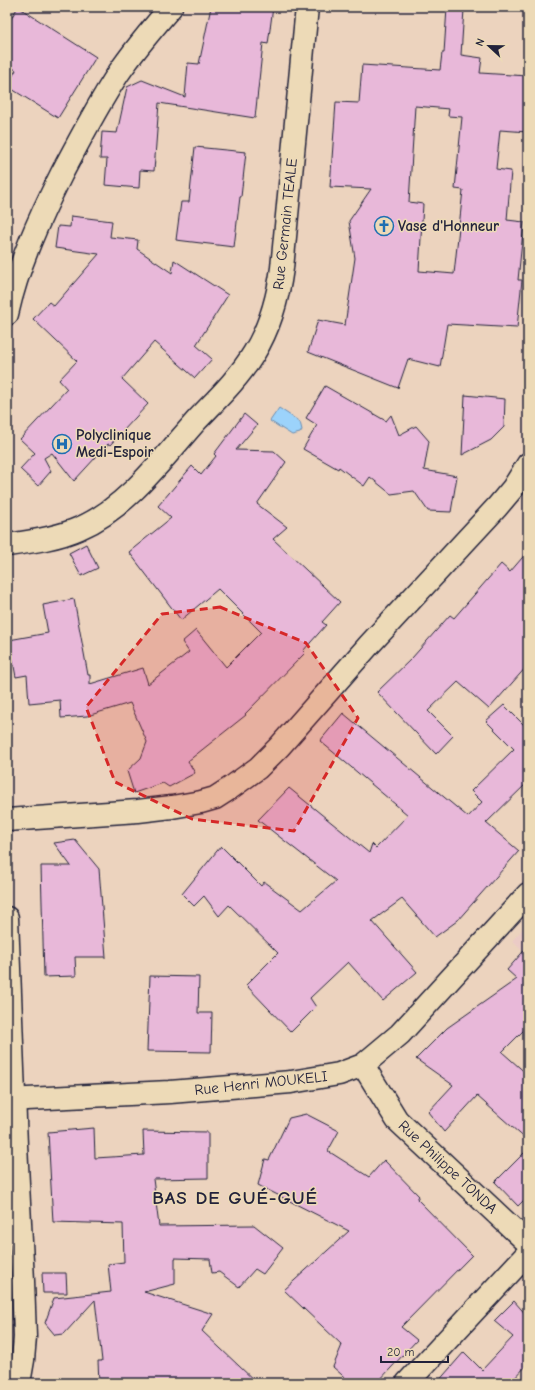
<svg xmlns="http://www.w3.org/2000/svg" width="535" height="1390" viewBox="0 0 535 1390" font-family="'Comic Neue',sans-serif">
  <rect width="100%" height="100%" fill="#ecd3be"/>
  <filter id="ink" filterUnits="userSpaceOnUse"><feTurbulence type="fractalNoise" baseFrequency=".025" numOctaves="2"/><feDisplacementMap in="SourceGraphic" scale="8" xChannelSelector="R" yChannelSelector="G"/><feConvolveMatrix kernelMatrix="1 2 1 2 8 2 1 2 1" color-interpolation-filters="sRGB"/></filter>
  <g filter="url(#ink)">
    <!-- built -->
    <polygon fill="#ebcbc6" points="528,923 528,956 512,941"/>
    <!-- water -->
    <polygon fill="#9cd3fb" stroke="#6b8cae" points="279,408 300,422 302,430 300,433 292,435 270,421"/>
    <!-- building -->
    <g fill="#e8b8d9" stroke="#22223b" fill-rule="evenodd">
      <polygon points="18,7 96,57 58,118 7,86 16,70 7,65 7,25"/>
      <polygon points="211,7 273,7 268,44 263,43 255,118 159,103 154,171 140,170 139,188 105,185 107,159 100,159 102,132 117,133 127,87 142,80 185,97 188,63 199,64"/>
      <path d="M447,8L464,9L461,55L482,58L480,73L528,76V132L500,130L496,169L511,171L507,220L524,222L518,280H522L517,328L447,324L440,367L408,359L398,388L308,352L318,320L345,325L355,258L349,221L371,189L330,187L336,102L359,103L362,65L440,70L442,53H444ZM415,106L449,109L448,116L462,117L455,189L463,190L454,274L419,271L423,204L409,202Z"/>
      <polygon points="195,147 246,152 241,197 240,197 234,247 176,240 181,202 189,202"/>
      <polygon points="71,216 112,221 110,237 138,240 137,249 172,273 174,260 228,295 196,345 212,359 195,378 154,342 122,379 148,404 110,445 108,444 74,481 52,453 44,458 51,471 38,486 20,469 35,453 20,439 67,389 59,380 77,361 33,319 49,302 54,306 99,254 55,248 58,226 70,227"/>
      <polygon points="325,386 386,421 391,415 399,435 416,426 429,441 424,470 457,476 451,512 428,511 414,491 391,494 370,477 364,486 339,467 338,469 303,449 317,425 306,418"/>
      <polygon points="465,395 505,399 504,427 491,440 462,455"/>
      <polygon points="244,414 257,425 236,450 274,451 286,462 257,504 287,527 273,539 340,602 322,622 326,625 303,651 305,653 245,714 246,715 188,761 195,773 169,787 163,783 134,793 127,771 141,758 147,742 130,703 87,716 61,718 60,700 29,703 27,675 16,677 9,640 48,633 43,605 74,599 88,675 90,675 90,684 143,668 148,684 189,652 182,642 196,630 226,667 261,632 218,589 181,620 129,552 171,518 158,506 192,466 201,475 216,456 214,454"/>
      <polygon points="86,544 98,568 81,576 69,553"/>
      <polygon points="528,551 528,665 489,709 458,682 428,711 453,736 436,754 377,692 412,658 450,615 454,618 501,564 510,572"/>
      <polygon points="504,705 528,729 528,782 486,823 519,851 457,921 435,937 402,899 372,921 417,972 383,1001 348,962 310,998 316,1007 291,1032 246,985 278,953 229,905 219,916 204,896 194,906 182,894 221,846 261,886 264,882 302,910 336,881 258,820 289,788 369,853 372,844 376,848 408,815 320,741 343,713 468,817 482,802 471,791 514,749 486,721"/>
      <polygon points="75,840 99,869 106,957 75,957 76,976 44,977 41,866 71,866 54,843"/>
      <polygon points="528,946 528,1026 502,1052 528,1075 528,1141 477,1096 444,1132 428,1112 453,1085 416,1059 447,1028 517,979 507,970"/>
      <polygon points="150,976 199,977 198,1013 212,1013 211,1052 147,1051"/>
      <polygon points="306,1114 339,1131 328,1151 369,1177 384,1160 419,1196 417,1199 472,1255 401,1327 417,1340 377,1383 351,1383 333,1367 342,1345 284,1290 349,1231 258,1185 265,1159 269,1160 289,1118"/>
      <polygon points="94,1128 95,1158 144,1155 143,1131 208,1132 208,1178 153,1179 159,1226 254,1225 283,1248 263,1274 255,1269 239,1287 219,1272 212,1273 210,1259 175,1258 175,1284 144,1292 213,1314 202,1331 257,1383 99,1383 98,1361 102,1361 95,1300 64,1334 55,1335 45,1323 54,1298 111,1292 108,1264 124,1262 123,1224 53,1222 48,1132"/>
      <polygon points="528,1149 528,1196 518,1206 495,1182"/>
      <polygon points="42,1273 66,1273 67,1293 43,1293"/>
      <polygon points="514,1301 528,1317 528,1364 510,1383 437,1383 464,1352 482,1370 513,1337 494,1321"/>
    </g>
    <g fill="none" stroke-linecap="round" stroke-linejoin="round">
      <defs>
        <g id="minor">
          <path d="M7,314C18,265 39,219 61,175C79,141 97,106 118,74C134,50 152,29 171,7"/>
          <path d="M7,545C31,542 58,538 80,528C127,508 164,457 197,420C217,399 239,378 254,353C270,327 278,298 282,268L307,7"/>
          <polyline points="7,820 138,811 172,807 201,802 215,798 229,789 258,768 279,747 369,645 497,507 513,488 528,464"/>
          <polyline points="7,918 16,1145 23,1281 25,1337 23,1360 19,1383"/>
          <polyline points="363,1065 397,1120 528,1243"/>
          <polyline points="7,1100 170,1092 291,1082 339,1074 363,1065 400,1034 528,894"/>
          <polyline points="407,1383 528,1253"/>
        </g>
      </defs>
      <!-- minor casing -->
      <use href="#minor" stroke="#22223b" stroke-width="25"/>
      <!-- minor -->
      <use href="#minor" stroke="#eddab7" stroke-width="22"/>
    </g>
  </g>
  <!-- marked area -->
  <path fill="#d62828" fill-opacity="0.2" stroke="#d62828" stroke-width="3" stroke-dasharray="8 5" stroke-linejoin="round" d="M220,607L306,643L358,718L294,831L192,819L115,782L86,707L162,614Z"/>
  <!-- icons -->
  <defs>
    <symbol id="church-ring" viewBox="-11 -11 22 22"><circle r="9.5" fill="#eddab7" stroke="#1f6fb2" stroke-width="1.5"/><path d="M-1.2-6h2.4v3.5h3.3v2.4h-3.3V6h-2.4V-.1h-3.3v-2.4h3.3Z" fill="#1f6fb2"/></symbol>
    <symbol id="hospital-ring" viewBox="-11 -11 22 22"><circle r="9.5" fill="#eddab7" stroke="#1f6fb2" stroke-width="1.5"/><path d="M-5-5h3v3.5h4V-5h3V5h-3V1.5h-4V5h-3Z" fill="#1f6fb2"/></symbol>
  </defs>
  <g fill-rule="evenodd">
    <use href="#church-ring" x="373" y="215" width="22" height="22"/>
    <use href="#hospital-ring" x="51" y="433" width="22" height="22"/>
  </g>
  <g text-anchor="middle" stroke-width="3" stroke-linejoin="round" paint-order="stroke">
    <!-- street labels -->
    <g font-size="15" fill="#22223b" stroke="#eddab7">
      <text transform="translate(285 224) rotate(-84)" y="5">Rue Germain TEALE</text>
      <text transform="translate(261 1083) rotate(-6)" y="5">Rue Henri MOUKELI</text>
      <text transform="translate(448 1167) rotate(43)" y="5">Rue Philippe TONDA</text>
    </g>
    <!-- poi labels -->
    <g font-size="15" font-weight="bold" fill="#22223b" stroke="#eddab7" text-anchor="start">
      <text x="398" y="231">Vase d'Honneur</text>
      <text x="76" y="440">Polyclinique<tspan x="76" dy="17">Medi-Espoir</tspan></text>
    </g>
    <!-- district labels -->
    <g font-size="19" font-weight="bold" letter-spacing="1" fill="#22223b" stroke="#eddab7">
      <text x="235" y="1204">BAS DE GUÉ-GUÉ</text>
    </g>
  </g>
  <!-- margin -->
  <rect width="535" height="1390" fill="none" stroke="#eddab7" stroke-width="24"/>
  <rect x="12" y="12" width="511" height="1366" fill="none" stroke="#22223b" stroke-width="1.5" filter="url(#ink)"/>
  <!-- north arrow -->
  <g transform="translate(489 46) rotate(292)" stroke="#eddab7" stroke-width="3" paint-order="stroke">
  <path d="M0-3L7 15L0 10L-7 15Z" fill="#22223b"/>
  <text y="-6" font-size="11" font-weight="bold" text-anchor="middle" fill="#22223b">N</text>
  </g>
  <!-- scale -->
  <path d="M381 1356v6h67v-6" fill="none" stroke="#22223b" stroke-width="2"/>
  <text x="387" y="1356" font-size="12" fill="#22223b" stroke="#eddab7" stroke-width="3" paint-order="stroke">20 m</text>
</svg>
